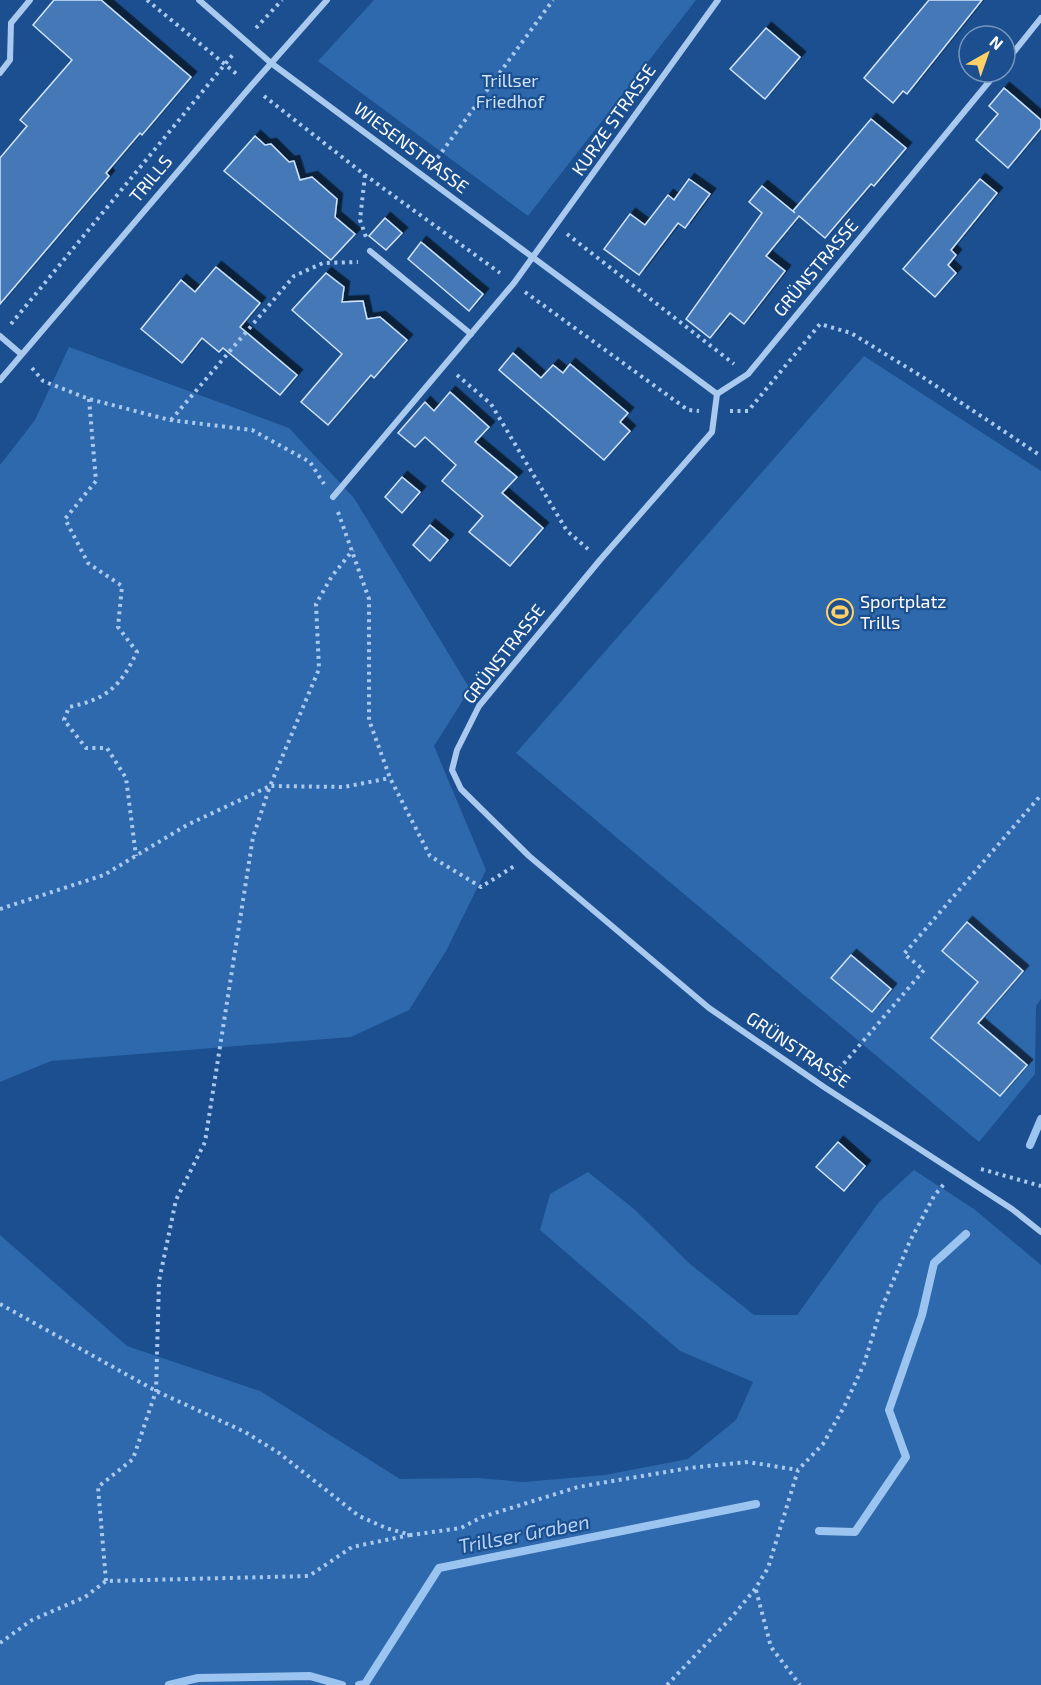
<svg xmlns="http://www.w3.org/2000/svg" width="1041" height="1685" viewBox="0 0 1041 1685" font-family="'Exo 2',sans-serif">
  <defs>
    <filter id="shadow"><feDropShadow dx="5.5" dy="-5.5" stdDeviation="0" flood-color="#0009"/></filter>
  </defs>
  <rect width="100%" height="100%" fill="#1b4f8f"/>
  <!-- green -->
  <g fill="#2e69ad">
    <polygon points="374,0 696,0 528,216 318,61"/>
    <polygon points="69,347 289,428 354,498 470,689 434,746 486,870 446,951 409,1010 351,1037 51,1061 0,1082 0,465 35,420"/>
    <polygon points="864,356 1041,471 1041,999 1036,1006 1035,1074 979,1142 516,753"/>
    <polygon points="914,1170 974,1209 1041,1265 1041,1685 0,1685 0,1235 127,1346 260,1391 400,1479 478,1478 523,1482 605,1475 688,1459 736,1420 753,1382 680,1351 540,1230 550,1194 588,1172 634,1209 690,1264 754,1315 797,1315 879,1202"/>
  </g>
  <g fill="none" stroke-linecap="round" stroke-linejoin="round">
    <!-- stream -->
    <g stroke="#9cc4f0" stroke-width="8">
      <polyline points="1030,1145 1041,1119"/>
      <polyline points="819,1531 855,1532 906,1457 889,1410 922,1315 934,1263 966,1234"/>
      <polyline points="169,1685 198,1678 310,1676 342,1685"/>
      <polyline points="359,1685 365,1684 439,1568 756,1504"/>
    </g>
  </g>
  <!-- building -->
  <g fill="#4478b7" stroke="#cfe3fa" stroke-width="1.5" filter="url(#shadow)">
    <polygon points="54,0 101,0 191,77 142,135 140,133 106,173 109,176 0,304 0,158 27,126 20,120 72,60 33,25"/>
    <polygon points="929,0 982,0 907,94 903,91 893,103 864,78"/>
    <polygon points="766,28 800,57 765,99 730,69"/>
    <polygon points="1004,88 1041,120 1041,128 1008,168 976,140 998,114 989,106"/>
    <polygon points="871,119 906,148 874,186 871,184 825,238 799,216 766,256 785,271 744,324 730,313 710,338 686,319 762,213 749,202 762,186 795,213 793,211"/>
    <polygon points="255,136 265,145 271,144 289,162 294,161 300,180 312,177 337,199 335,217 355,234 331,260 224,171"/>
    <polygon points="689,179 710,194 685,228 678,223 639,275 604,249 630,214 645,225 668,195 674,200"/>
    <polygon points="980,179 997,193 951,250 956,255 948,265 956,273 935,297 903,269"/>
    <polygon points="385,218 402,233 386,250 369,236"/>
    <polygon points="421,242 483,294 469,311 408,259"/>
    <polygon points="216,267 260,303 240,327 297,375 280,395 223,348 219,352 202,338 182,363 141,329 181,280 195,292"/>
    <polygon points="326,273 344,287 342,302 363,301 367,319 380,317 407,340 374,378 371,375 328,425 301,402 342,354 292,310"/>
    <polygon points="513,353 541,378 553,365 563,373 570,364 628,413 620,422 630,431 604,460 499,370"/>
    <polygon points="450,392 489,427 475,442 517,477 502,493 543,528 510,566 469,532 483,516 442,481 456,465 425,437 415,447 398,433 425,402 434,411"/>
    <polygon points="402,477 420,492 402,513 385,497"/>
    <polygon points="430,525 448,540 430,561 413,545"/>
    <polygon points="967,922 1023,971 978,1023 1027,1065 1000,1096 931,1038 978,982 942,951"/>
    <polygon points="851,955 891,989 872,1012 831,978"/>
    <polygon points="838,1142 865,1166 844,1191 816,1167"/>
  </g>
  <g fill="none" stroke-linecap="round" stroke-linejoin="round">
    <!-- path -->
    <g stroke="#a9c9ee" stroke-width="4" stroke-dasharray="3 4.5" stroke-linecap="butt">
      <polyline points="147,0 239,76"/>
      <polyline points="256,28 282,0"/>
      <polyline points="264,96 365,175 500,273"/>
      <polyline points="433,164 553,0"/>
      <polyline points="365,175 360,220 366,237"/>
      <polyline points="567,234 734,364"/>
      <polyline points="525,292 688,410 699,411"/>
      <polyline points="11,324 235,52"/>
      <polyline points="32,368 43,381 89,399 170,420 252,430 310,462 324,484"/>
      <polyline points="457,375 491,404 567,531 588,549"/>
      <path d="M89,399L96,481L65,519L88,563L122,586L118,627L137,652C120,687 107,699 69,707L64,720L86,748H107L126,778L136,856"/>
      <polyline points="730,411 748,411 820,324 851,333 921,376 1041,456"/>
      <polyline points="171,420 294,276 323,263 358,262"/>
      <polyline points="338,512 369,599 369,720 390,778 430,856 481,887 516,865"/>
      <polyline points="0,909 104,875 187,825 270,786 319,669 316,604 332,576 353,550"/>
      <polyline points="834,1075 924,970 904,954 1041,795"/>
      <polyline points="981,1169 1041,1186"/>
      <polyline points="0,1304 156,1391 245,1432 279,1453 359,1516 386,1528 411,1535 461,1528 482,1517 578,1487 689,1468 748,1462 798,1470"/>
      <polyline points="106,1581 98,1487 133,1459 156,1391 159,1281 176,1200 205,1142 253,837 270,786 344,787 390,778"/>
      <polyline points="756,1590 771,1647 800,1685"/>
      <polyline points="0,1643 32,1620 85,1597 106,1581 309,1576 352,1547 410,1535"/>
      <polyline points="667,1685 732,1617 755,1589 768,1568 798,1470 823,1444 844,1407 864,1364 880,1312 910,1241 934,1196 944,1184"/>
    </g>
    <!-- minor -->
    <g stroke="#a9c9ee" stroke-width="6">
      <polyline points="199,0 271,63 717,394"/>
      <polyline points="1005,63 1041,18"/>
      <polyline points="997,72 748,374 717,394 712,432 600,560 479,706 457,750 452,770 461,789 529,856 709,1008 824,1087 1012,1209 1041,1232"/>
      <polyline points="0,73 10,60 11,23 30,0"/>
      <polyline points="370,251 471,334"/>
      <polyline points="0,336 21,354"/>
      <polyline points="0,380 251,86 327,0"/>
      <polyline points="333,497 514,283 718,0"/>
    </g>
  </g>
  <!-- icons -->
  <defs>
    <symbol id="stadium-ring" viewBox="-11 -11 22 22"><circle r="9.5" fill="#1b4f8f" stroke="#ffd166" stroke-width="1.5"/><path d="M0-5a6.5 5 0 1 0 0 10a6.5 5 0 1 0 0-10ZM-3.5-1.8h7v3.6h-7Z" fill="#ffd166"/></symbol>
  </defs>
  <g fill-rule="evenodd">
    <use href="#stadium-ring" x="825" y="597" width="30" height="30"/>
  </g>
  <g text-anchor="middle" stroke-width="4.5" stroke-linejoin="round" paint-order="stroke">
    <!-- park labels -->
    <g font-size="18" fill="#cfe3fa" stroke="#1b4f8f">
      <text x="510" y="87">Trillser<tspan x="510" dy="21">Friedhof</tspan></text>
    </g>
    <!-- street labels -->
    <g font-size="18" fill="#fff" stroke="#1b4f8f">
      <text transform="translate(614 120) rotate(-55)" y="6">KURZE STRASSE</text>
      <text transform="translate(411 148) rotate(37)" y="6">WIESENSTRASSE</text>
      <text transform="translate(151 179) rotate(-50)" y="6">TRILLS</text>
      <text transform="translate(816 268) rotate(-50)" y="6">GRÜNSTRASSE</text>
      <text transform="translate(504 654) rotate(-52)" y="6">GRÜNSTRASSE</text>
      <text transform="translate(798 1050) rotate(34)" y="6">GRÜNSTRASSE</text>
    </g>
    <!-- poi labels -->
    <g font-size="18" fill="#fff" stroke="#1b4f8f" text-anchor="start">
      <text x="860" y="608">Sportplatz<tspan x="860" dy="21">Trills</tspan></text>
    </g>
    <!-- water labels -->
    <g font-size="20" font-style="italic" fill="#b5d3f5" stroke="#1b4f8f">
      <text transform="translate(524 1534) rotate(-11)" y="7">Trillser Graben</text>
    </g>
  </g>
  <!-- north arrow -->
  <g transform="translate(987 54) rotate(40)"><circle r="28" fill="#1b4f8f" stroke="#7695bc" stroke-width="1.5"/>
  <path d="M0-4.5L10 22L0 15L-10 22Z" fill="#ffd166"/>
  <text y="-9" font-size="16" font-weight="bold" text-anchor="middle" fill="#ffffff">N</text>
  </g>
</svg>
